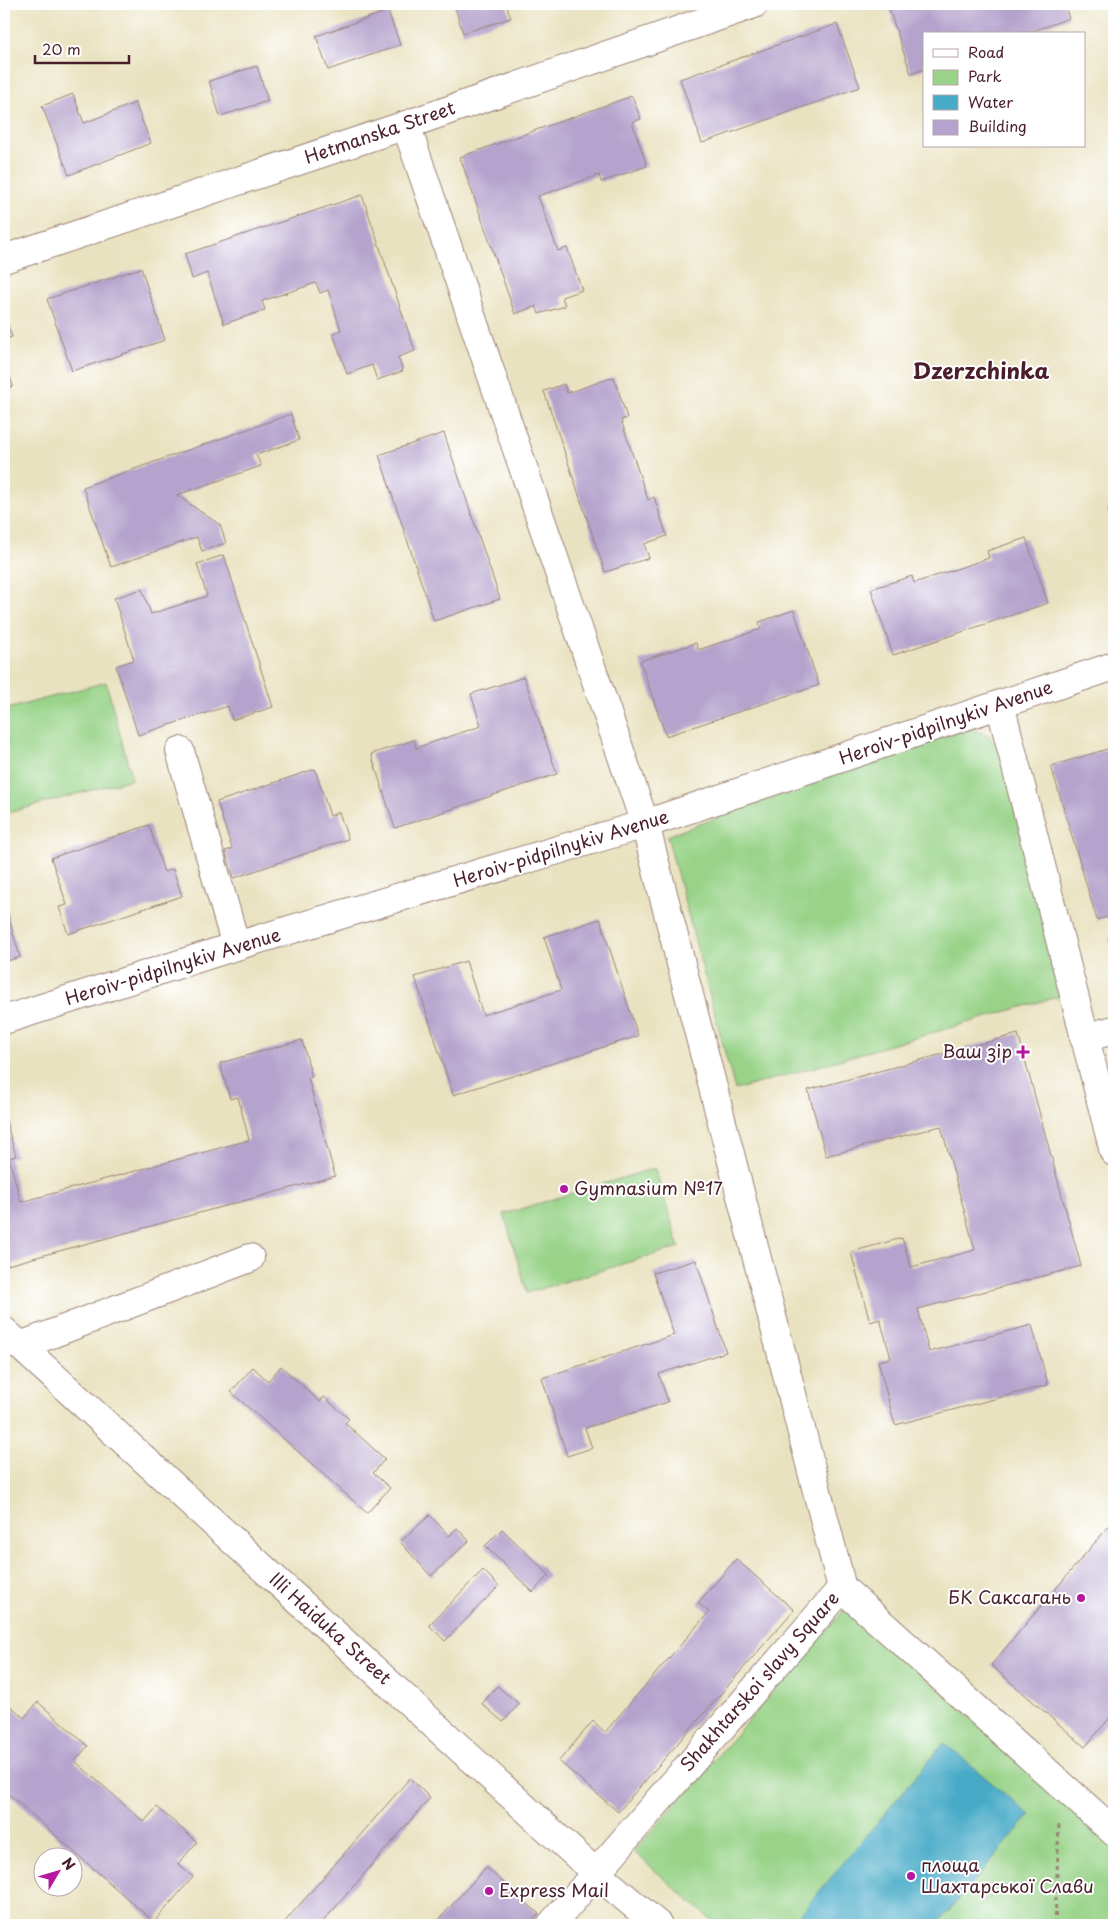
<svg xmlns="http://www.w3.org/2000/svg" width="1118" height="1929" viewBox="0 0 1118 1929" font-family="'Playpen Sans',sans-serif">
  <rect width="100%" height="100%" fill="#fff"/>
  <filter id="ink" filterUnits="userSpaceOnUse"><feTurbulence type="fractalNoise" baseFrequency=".02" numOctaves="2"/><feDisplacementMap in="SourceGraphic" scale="10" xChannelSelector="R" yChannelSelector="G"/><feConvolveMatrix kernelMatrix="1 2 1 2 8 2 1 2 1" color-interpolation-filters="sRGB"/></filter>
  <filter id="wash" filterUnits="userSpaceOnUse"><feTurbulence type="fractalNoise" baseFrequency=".0096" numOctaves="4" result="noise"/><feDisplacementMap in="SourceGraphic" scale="20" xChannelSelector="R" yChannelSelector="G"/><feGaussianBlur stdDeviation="1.12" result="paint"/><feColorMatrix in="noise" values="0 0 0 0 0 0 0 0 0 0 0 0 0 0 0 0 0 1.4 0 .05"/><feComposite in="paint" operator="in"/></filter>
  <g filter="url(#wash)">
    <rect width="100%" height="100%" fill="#e9e2c0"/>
    <!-- green -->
    <g fill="#98d388" stroke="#71795a">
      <polygon points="106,682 132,779 4,814 4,710"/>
      <polygon points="967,727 988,735 1001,751 1060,996 735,1090 667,836"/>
      <polygon points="655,1168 679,1247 527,1293 504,1214"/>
      <polygon points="846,1608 1114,1842 1114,1925 717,1925 634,1852"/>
    </g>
    <!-- water -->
    <polygon fill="#47aac7" stroke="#486479" points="944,1743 1030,1815 937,1925 794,1925 792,1924"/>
    <g id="blocks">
      <!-- building -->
      <g fill="#b4a3cc">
        <polygon points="454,4 506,4 511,18 463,33"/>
        <polygon points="905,4 1064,4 1069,18 1025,34 924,34 924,69 911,74 889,9"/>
        <polygon points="388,11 400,45 328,70 316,36"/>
        <polygon points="837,24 860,87 702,143 680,79"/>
        <polygon points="257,66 268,101 220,116 209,81"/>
        <polygon points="73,94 84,123 135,103 151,143 69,175 42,106"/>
        <polygon points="632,96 641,119 632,122 647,166 601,182 599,175 538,196 558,251 567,248 582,290 562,297 565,306 539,314 536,306 515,314 460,157"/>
        <polygon points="362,195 415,351 398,357 403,371 377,380 372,365 347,374 333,333 341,330 328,290 320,293 316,283 262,301 265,310 224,324 207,273 192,279 185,254"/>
        <polygon points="141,268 165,340 72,371 47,299"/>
        <polygon points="4,314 12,337 4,340"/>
        <polygon points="4,360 13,386 4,389"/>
        <polygon points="614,377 627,418 621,420 648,500 654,497 667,536 644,544 649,558 605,572 544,391 564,384 567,393"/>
        <polygon points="291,414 299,440 256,455 261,466 177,495 220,525 226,543 202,551 197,537 111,567 83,487"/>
        <polygon points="444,433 500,599 434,621 379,455"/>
        <polygon points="1114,507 1114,526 1108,509"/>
        <polygon points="1026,538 1048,603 893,655 871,589 912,576 914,583 989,558 987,551"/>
        <polygon points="224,555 273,707 232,720 228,706 138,735 116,666 134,660 114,598 142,589 151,614 207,596 197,564"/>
        <polygon points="794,610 819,685 666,736 640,661 696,643 698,650 761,629 759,622"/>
        <polygon points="524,677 557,774 395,828 371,754 414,740 416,748 481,726 471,694"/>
        <polygon points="1114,747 1114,915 1097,920 1051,766"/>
        <polygon points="315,769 330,816 339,812 348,839 234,878 225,851 232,849 217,802"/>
        <polygon points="149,825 164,872 173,869 182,896 68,934 59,907 67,905 51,858"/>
        <polygon points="4,902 20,957 4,962"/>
        <polygon points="600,919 638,1036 453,1095 415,977 466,961 483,1015 561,990 544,937"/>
        <polygon points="1114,936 1114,955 1109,938"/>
        <polygon points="1018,1034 1081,1266 918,1309 929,1352 1032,1325 1048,1385 895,1425 878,1361 891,1358 880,1319 870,1322 851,1252 902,1238 911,1267 975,1250 941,1126 826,1156 808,1090"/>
        <polygon points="302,1040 312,1077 308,1078 335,1176 4,1266 4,1118 5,1117 16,1156 9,1158 21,1202 249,1140 238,1097 230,1099 220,1063"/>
        <polygon points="696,1260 726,1352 659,1374 668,1402 585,1428 592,1448 567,1456 542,1378 674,1335 653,1273"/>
        <polygon points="281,1366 320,1402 324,1397 349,1419 345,1423 385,1459 373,1473 390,1488 367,1513 231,1392 253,1367 268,1381"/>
        <polygon points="430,1515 449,1536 457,1528 469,1541 431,1576 400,1542"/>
        <polygon points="1109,1526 1114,1530 1114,1713 1085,1747 991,1665"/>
        <polygon points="502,1529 549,1575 533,1592 485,1546"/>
        <polygon points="736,1559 794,1610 618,1812 559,1761 593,1721 605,1732 709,1612 698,1603"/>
        <polygon points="483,1570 499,1586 445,1641 429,1625"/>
        <polygon points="497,1686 519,1704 503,1722 482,1704"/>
        <polygon points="4,1700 24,1718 38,1702 88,1746 75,1761 144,1822 157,1807 197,1842 178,1864 193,1877 154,1922 4,1790"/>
        <polygon points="410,1778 430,1798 320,1925 282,1925"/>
        <polygon points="486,1867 539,1914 529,1925 434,1925"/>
      </g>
    </g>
  </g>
  <g filter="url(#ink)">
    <use href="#blocks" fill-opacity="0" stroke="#9a8076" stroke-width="1"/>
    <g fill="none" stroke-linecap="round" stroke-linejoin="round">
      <defs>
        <g id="minor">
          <polyline points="406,125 645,824 842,1588"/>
          <polyline points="4,259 406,125 754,4"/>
          <polyline points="1000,704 1114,1152"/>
          <polyline points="180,751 236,946"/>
          <polyline points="4,1020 236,946 645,824 1114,666"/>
          <polyline points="1084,1038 1114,1030"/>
          <polyline points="4,1331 596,1873 658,1925"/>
          <polyline points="20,1346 250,1258"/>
          <polyline points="842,1588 1114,1832"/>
          <polyline points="551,1925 842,1588"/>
        </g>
      </defs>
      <!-- minor casing -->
      <use href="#minor" stroke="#9a8076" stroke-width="30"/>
      <!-- path -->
      <polyline stroke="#9a8076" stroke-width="3" stroke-dasharray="4 4" stroke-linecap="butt" points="1055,1925 1059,1822"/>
      <!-- minor -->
      <use href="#minor" stroke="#fff" stroke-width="28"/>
    </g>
  </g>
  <!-- markers -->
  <g fill="#b5179e" stroke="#fff" stroke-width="2">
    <path d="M1020.5 1044.5h5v5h5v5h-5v5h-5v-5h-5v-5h5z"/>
    <circle cx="564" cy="1189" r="5"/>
    <circle cx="1081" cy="1598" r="5"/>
    <circle cx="911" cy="1876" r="5"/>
    <circle cx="489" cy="1891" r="5"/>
  </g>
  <g text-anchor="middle" stroke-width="4" stroke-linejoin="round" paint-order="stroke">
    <!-- street labels -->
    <g font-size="18" fill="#4a1f2b" stroke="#fff">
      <text transform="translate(380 133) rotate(-19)" y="6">Hetmanska Street</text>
      <text transform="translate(946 723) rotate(-19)" y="6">Heroiv-pidpilnykiv Avenue</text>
      <text transform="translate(561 849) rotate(-17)" y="6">Heroiv-pidpilnykiv Avenue</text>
      <text transform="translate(173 967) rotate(-17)" y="6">Heroiv-pidpilnykiv Avenue</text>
      <text transform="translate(330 1629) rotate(42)" y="6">Illi Haiduka Street</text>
      <text transform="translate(760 1682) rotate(-49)" y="6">Shakhtarskoi slavy Square</text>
    </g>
    <!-- poi labels -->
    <g font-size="18" fill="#4a1f2b" stroke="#fff" text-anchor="start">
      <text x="1012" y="1058" text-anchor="end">Ваш зір</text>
      <text x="574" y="1195">Gymnasium №17</text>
      <text x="1071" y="1604" text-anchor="end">БК Саксагань</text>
      <text x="921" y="1872">площа<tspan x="921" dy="21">Шахтарської Слави</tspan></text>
      <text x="499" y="1897">Express Mail</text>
    </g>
    <!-- district labels -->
    <g font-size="22" font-weight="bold" fill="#4a1f2b" stroke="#fff">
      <text x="981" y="379">Dzerzchinka</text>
    </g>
  </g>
  <!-- margin -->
  <rect width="1118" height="1929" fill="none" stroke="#fff" stroke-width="20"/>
  <!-- legend -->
  <rect x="923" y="32" width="162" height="115" fill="#ffffff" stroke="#b7a5aa"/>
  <rect x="933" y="49" width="25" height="8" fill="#ffffff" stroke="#b7a5aa"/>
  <text x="968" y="58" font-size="15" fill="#4a1f2b">Road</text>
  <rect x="933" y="70" width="25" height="15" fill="#98d388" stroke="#b7a5aa"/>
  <text x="968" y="82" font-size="15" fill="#4a1f2b">Park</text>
  <rect x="933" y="95" width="25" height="15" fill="#47aac7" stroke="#b7a5aa"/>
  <text x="968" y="108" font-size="15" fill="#4a1f2b">Water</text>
  <rect x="933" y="120" width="25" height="15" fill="#b4a3cc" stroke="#b7a5aa"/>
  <text x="968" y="132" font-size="15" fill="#4a1f2b">Building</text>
  <!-- north arrow -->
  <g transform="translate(58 1872) rotate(52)"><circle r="24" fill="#ffffff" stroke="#b7a5aa"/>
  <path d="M0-4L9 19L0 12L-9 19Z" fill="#b5179e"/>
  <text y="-8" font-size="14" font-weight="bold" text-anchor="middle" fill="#4a1f2b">N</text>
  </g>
  <!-- scale -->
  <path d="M35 55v8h94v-8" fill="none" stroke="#4a1f2b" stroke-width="2.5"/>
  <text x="42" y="55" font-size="15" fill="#4a1f2b" stroke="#ffffff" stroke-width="4" paint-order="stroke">20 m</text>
</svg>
